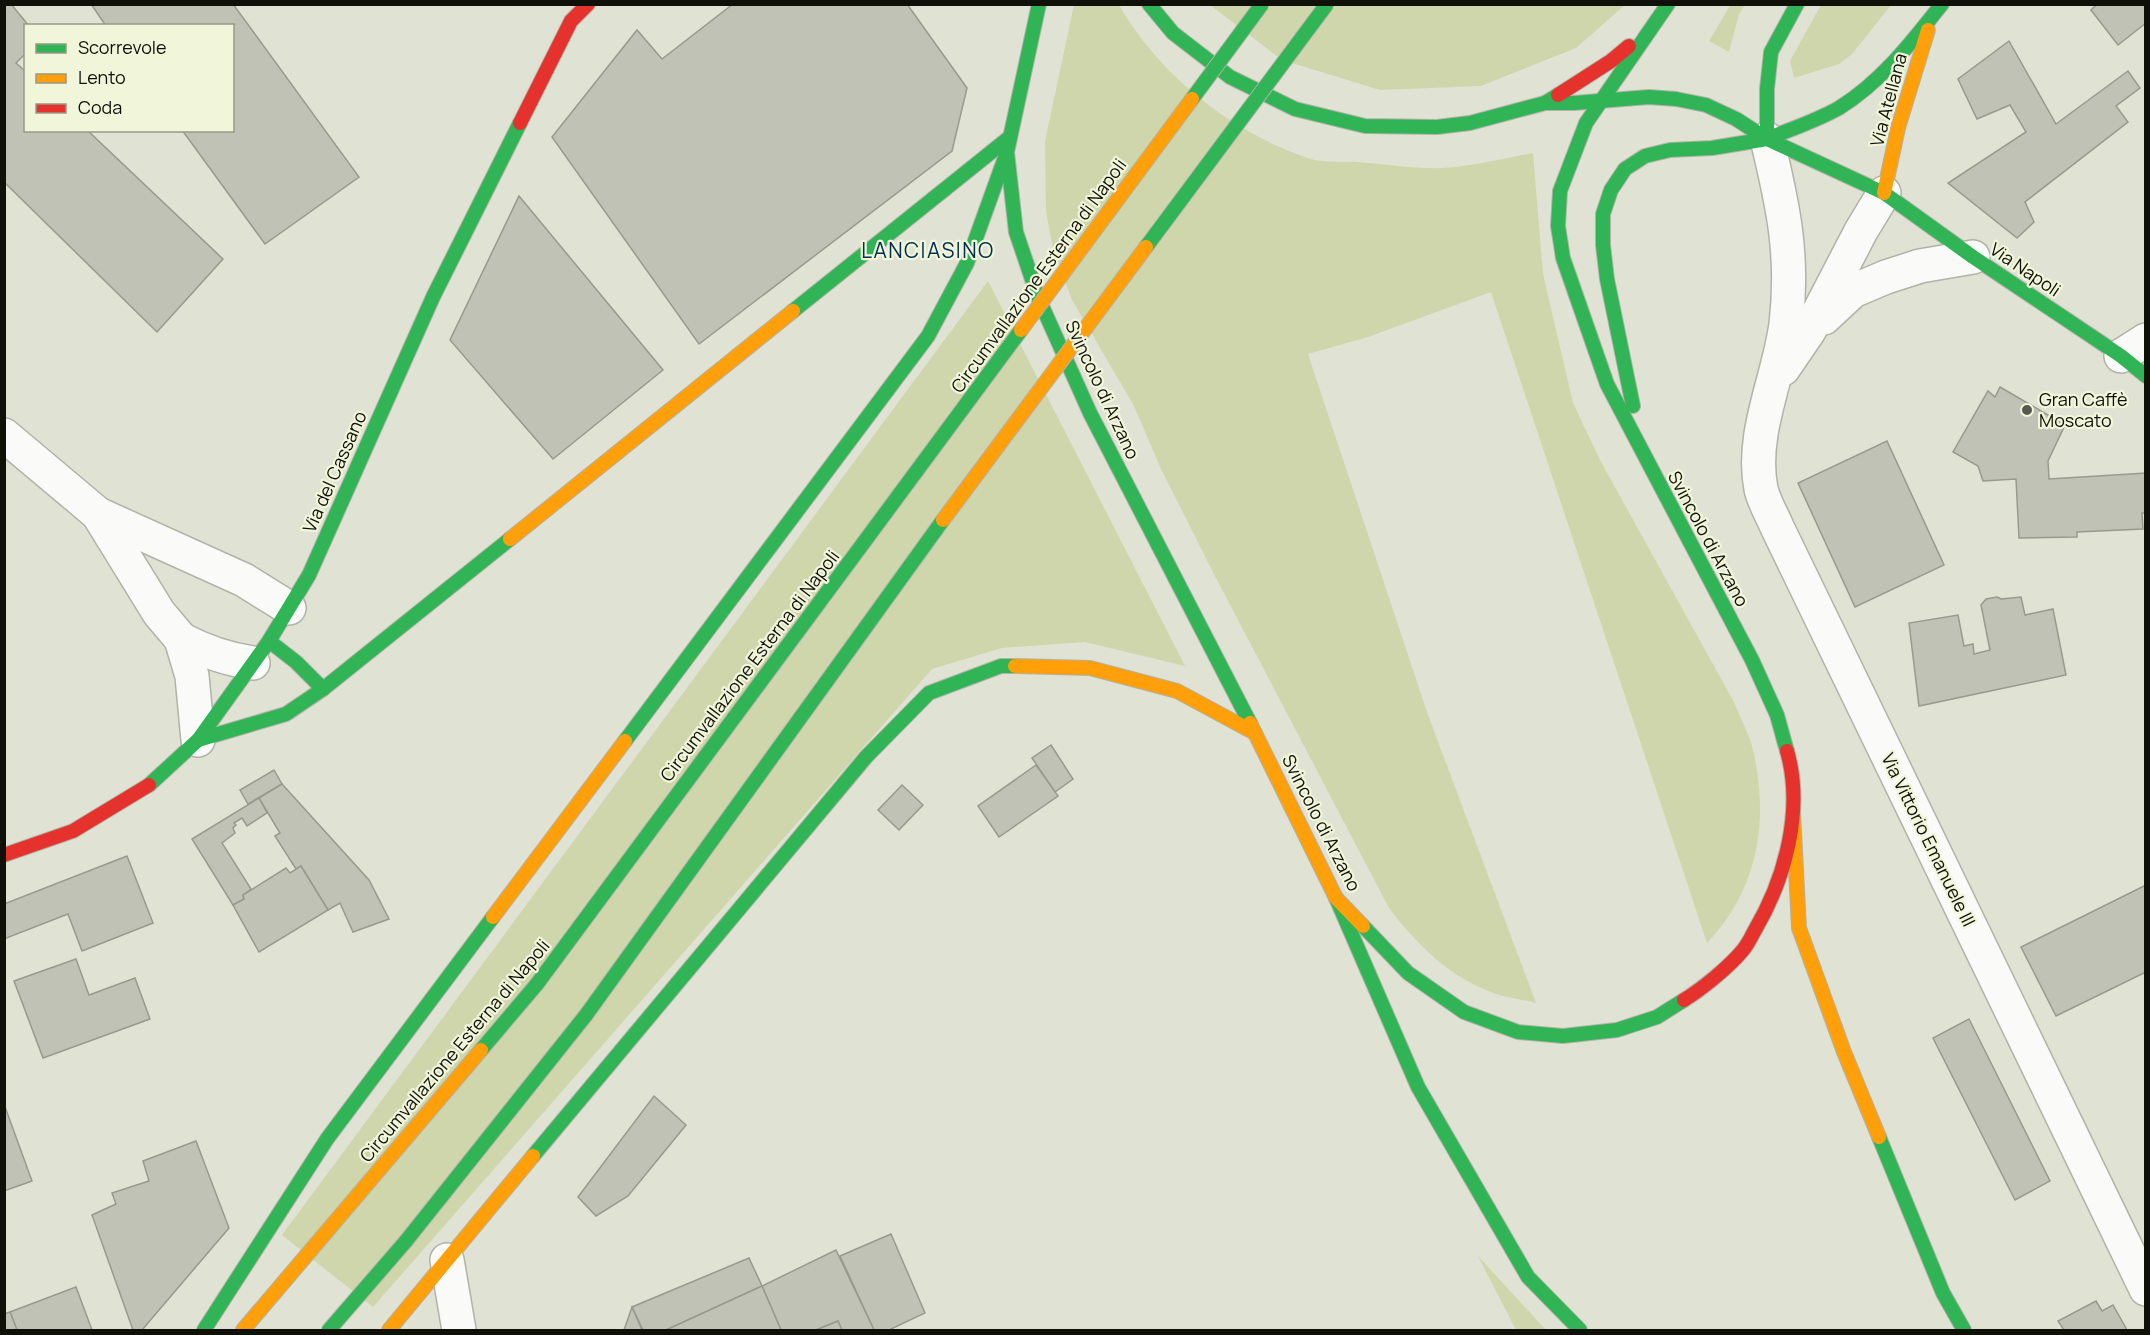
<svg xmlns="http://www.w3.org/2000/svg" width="2150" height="1335" viewBox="0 0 2150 1335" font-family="Manrope,sans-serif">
  <rect width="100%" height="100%" fill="#e0e2d4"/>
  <!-- green -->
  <g fill="#d0d6ab">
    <polygon points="1731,4 1745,5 1739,14 1729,52 1709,41"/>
    <path d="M1074,5H1119C1160,76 1232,133 1311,159C1324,163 1342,161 1356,162C1385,164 1415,169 1443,168C1470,167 1506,158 1533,153L1543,274L1573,403L1600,460L1735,704C1740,718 1748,732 1752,746C1770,818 1759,889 1707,943L1491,292L1368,337L1308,354L1428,715L1536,1003C1520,999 1501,997 1486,990C1445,973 1416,943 1389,908L1216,578L1161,469L1134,406L1072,300L1053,249L1046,211L1045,141Z"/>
    <polygon points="1210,5 1625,5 1576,48 1481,86 1380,90 1282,60"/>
    <polygon points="1821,5 1891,5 1852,54 1839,64 1794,78 1790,61"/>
    <polygon points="988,281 1185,666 1085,642 1002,648 932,669 373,1307 282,1235"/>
    <polygon points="1478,1256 1546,1330 1516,1330"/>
  </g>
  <!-- building -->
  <g fill="#c0c2b6" stroke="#989a8f" stroke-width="1.5">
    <polygon points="4,4 11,4 29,26 26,26 26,53 16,63 26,72 26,130 87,130 223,259 157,332 4,182"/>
    <polygon points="91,4 233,4 359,177 265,244 182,130 232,130 232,26 106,26"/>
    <polygon points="733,4 907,4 967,88 952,151 699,344 552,137 637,30 662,59"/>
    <polygon points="2097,4 2146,4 2146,23 2118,45 2091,10"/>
    <polygon points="2009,41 2056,124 2128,71 2140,88 2116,106 2128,122 2025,202 2034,222 2017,238 1948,183 2026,132 2010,105 1977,119 1958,79"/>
    <polygon points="519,196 663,370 553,459 450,340"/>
    <polygon points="2000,387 2065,425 2048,461 2049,479 2146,473 2146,513 2142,513 2143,529 2077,532 2077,537 2019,538 2016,479 1983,481 1978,466 1953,452 1988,391 1995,397"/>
    <polygon points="1887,441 1944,565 1855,607 1798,483"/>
    <polygon points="1997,597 2001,599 2021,597 2025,615 2053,609 2066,675 1919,706 1909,623 1958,615 1964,646 1973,644 1974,654 1990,650 1981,605 1986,599"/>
    <polygon points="1051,745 1073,779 1055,792 1032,758"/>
    <polygon points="1036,765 1058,796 999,837 978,806"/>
    <polygon points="274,770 282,784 248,804 240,790"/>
    <polygon points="282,784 369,880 389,919 353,932 340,903 328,910 301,866 296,869 275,836 280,833 259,798"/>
    <polygon points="902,785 923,805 899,830 878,810"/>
    <polygon points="259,798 267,813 247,826 242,818 234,823 236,825 233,828 235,833 222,843 251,889 243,895 244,899 233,905 192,839"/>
    <polygon points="127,856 153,923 82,951 68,914 4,939 4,904"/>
    <polygon points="301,866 328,910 259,952 233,905 244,899 243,895 286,868 290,873"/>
    <polygon points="2146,885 2146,972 2056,1016 2021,947"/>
    <polygon points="76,959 89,995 135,978 150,1019 43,1058 14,981"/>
    <polygon points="1969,1019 2050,1181 2015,1200 1933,1038"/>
    <polygon points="654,1096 686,1125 628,1196 596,1216 578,1197"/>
    <polygon points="4,1104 32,1181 4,1191"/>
    <polygon points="196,1141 229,1228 142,1330 133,1330 92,1215 116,1204 112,1193 149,1181 143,1161"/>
    <polygon points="891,1234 925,1313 889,1330 874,1330 840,1256"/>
    <polygon points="836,1250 874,1330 842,1330 838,1321 816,1330 781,1330 762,1286"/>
    <polygon points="749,1258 762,1286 666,1330 643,1330 632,1307"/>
    <polygon points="762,1286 781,1330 666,1330"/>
    <polygon points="76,1287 92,1330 17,1330 10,1312"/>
    <polygon points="2096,1301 2102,1311 2113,1305 2127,1330 2064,1330 2058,1321"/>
    <polygon points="632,1307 642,1330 624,1330"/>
    <polygon points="10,1312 17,1330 4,1330 4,1314"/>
    <polygon points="838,1321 842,1330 816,1330"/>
  </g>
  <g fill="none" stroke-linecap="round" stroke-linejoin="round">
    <defs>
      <g id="street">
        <path d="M1767,139C1783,205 1794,255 1786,324C1779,378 1750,434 1761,489C1764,502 1772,515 1777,527L2146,1289"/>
        <polyline points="1824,318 1853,291 1886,277 1920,266 1973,257"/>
        <polyline points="2121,356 2146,340"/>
        <polyline points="1783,369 1809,331 1861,231 1884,193"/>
        <polyline points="4,435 98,514 244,580 289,608"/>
        <polyline points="98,514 159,613 181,639 192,676 198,740"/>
        <path d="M181,639C205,652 226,659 253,663"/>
        <polyline points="447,1260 459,1330"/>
      </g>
      <g id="fast">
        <polyline points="1039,4 1007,152 1016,232 1038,297 1090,413 1250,723"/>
        <polyline points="1149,4 1173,33 1230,77 1295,109 1365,126 1437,127 1470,123 1545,103 1558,95"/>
        <polyline points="1668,4 1586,123 1560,191 1558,226 1563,258 1607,384 1752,660 1777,715 1787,751"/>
        <polyline points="1545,103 1574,103 1649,97 1676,99 1706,105 1736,119 1767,139 1884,193 1973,257 2121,356 2146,376"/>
        <path d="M1767,139C1791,129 1816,121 1839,108C1881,82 1912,42 1942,4"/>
        <polyline points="1767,139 1767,89 1771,52 1797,4"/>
        <polyline points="793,311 1010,137"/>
        <polyline points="1633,406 1607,279 1603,245 1603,214 1611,190 1625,169 1645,156 1670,150 1712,148 1767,139"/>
        <polyline points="269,641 296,662 323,689"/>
        <polyline points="198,740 286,714 323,689 510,539"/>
        <polyline points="625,741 928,336 967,263 1007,152"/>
        <polyline points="149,785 198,740 269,641 309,575 433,297 520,123"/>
        <polyline points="1336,898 1418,1087 1528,1277 1580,1330"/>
        <polyline points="1363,926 1408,973 1464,1012 1518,1032 1563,1036 1617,1030 1657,1017 1684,1000"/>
        <polyline points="481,1050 537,984"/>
        <polyline points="1879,1137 1943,1293 1964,1330"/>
        <polyline points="533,1156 866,757 929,693 1001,666 1015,666"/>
        <polyline points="204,1330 327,1139 493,917"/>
        <polyline points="329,1330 406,1241 586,1015"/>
      </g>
      <g id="slow">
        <polyline points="1884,193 1898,128 1928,30"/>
        <polyline points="510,539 793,311"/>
        <polyline points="1015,666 1090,668 1177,691 1255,733"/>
        <polyline points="1250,723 1336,898 1363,926"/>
        <polyline points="1793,812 1799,928 1844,1052 1879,1137"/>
        <polyline points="493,917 625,741"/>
        <polyline points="243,1330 481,1050"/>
        <polyline points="389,1330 533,1156"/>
      </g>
      <g id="jam">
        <polyline points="1558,95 1611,61 1629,46"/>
        <polyline points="520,123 571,21 588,4"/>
        <polyline points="4,855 73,831 149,785"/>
        <path d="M1684,1000C1702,989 1729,967 1743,950C1748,944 1751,937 1755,930C1785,879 1804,810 1787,751"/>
      </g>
    </defs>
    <!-- street casing -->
    <use href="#street" stroke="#b1b3a8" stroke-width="36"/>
    <!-- fast casing -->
    <use href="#fast" stroke="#b1b3a8" stroke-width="16"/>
    <!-- slow casing -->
    <use href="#slow" stroke="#b1b3a8" stroke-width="16"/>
    <!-- jam casing -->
    <use href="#jam" stroke="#b1b3a8" stroke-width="16"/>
    <!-- street -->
    <use href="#street" stroke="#fafbf9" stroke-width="33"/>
    <!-- fast -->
    <use href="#fast" stroke="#30b455" stroke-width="14"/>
    <!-- slow -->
    <use href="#slow" stroke="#ff9f0a" stroke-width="14"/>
    <!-- jam -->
    <use href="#jam" stroke="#e5322d" stroke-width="14"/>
    <defs>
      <g id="fast-bridge">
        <polyline points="1192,99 1262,4"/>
        <polyline points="1146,247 1327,4"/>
        <polyline points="537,984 1021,330"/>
        <polyline points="586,1015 943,520"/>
      </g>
      <g id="slow-bridge">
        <polyline points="1021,330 1192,99"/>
        <polyline points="943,520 1146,247"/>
      </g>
    </defs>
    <!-- fast-bridge casing -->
    <use href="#fast-bridge" stroke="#b1b3a8" stroke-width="16" stroke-linecap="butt"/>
    <!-- slow-bridge casing -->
    <use href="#slow-bridge" stroke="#b1b3a8" stroke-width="16" stroke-linecap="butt"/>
    <!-- fast-bridge -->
    <use href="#fast-bridge" stroke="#30b455" stroke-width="14"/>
    <!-- slow-bridge -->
    <use href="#slow-bridge" stroke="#ff9f0a" stroke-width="14"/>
  </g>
  <!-- markers -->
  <circle fill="#585a4f" stroke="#f1f6db" stroke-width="2" cx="2027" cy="410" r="6"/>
  <g text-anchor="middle" stroke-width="4.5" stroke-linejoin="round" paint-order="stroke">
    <!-- street labels -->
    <g font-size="18" fill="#0f1007" stroke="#f1f6db">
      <text transform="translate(1889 100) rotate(-75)" y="6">Via Atellana</text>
      <text transform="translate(2025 270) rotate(34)" y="6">Via Napoli</text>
      <text transform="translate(1039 276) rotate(-54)" y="6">Circumvallazione Esterna di Napoli</text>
      <text transform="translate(1102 390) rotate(65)" y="6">Svincolo di Arzano</text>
      <text transform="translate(335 472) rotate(-66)" y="6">Via del Cassano</text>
      <text transform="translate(1708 539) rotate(62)" y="6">Svincolo di Arzano</text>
      <text transform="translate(750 666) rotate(-53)" y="6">Circumvallazione Esterna di Napoli</text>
      <text transform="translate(1321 823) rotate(63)" y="6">Svincolo di Arzano</text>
      <text transform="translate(1928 840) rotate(64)" y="6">Via Vittorio Emanuele III</text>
      <text transform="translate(455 1051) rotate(-50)" y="6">Circumvallazione Esterna di Napoli</text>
    </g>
    <!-- poi labels -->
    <g font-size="18" fill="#0f1007" stroke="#f1f6db" text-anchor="start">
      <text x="2039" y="406">Gran Caffè<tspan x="2039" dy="21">Moscato</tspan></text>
    </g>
    <!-- quarter labels -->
    <g font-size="21" letter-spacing="1.5" fill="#002f52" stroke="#f1f6db">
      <text x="928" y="258">LANCIASINO</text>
    </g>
  </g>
  <!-- border -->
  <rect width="2150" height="1335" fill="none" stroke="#0f1007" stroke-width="12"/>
  <!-- legend -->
  <rect x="24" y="24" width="210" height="108" fill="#f1f6db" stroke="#979a86" stroke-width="1.5"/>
  <rect x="36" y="44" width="30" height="9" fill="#30b455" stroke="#979a86" stroke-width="1.5"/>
  <text x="78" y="54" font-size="18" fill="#0f1007">Scorrevole</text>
  <rect x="36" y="74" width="30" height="9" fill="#ff9f0a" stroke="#979a86" stroke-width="1.5"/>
  <text x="78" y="84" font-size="18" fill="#0f1007">Lento</text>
  <rect x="36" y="104" width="30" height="9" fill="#e5322d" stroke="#979a86" stroke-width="1.5"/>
  <text x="78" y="114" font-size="18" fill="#0f1007">Coda</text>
</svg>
